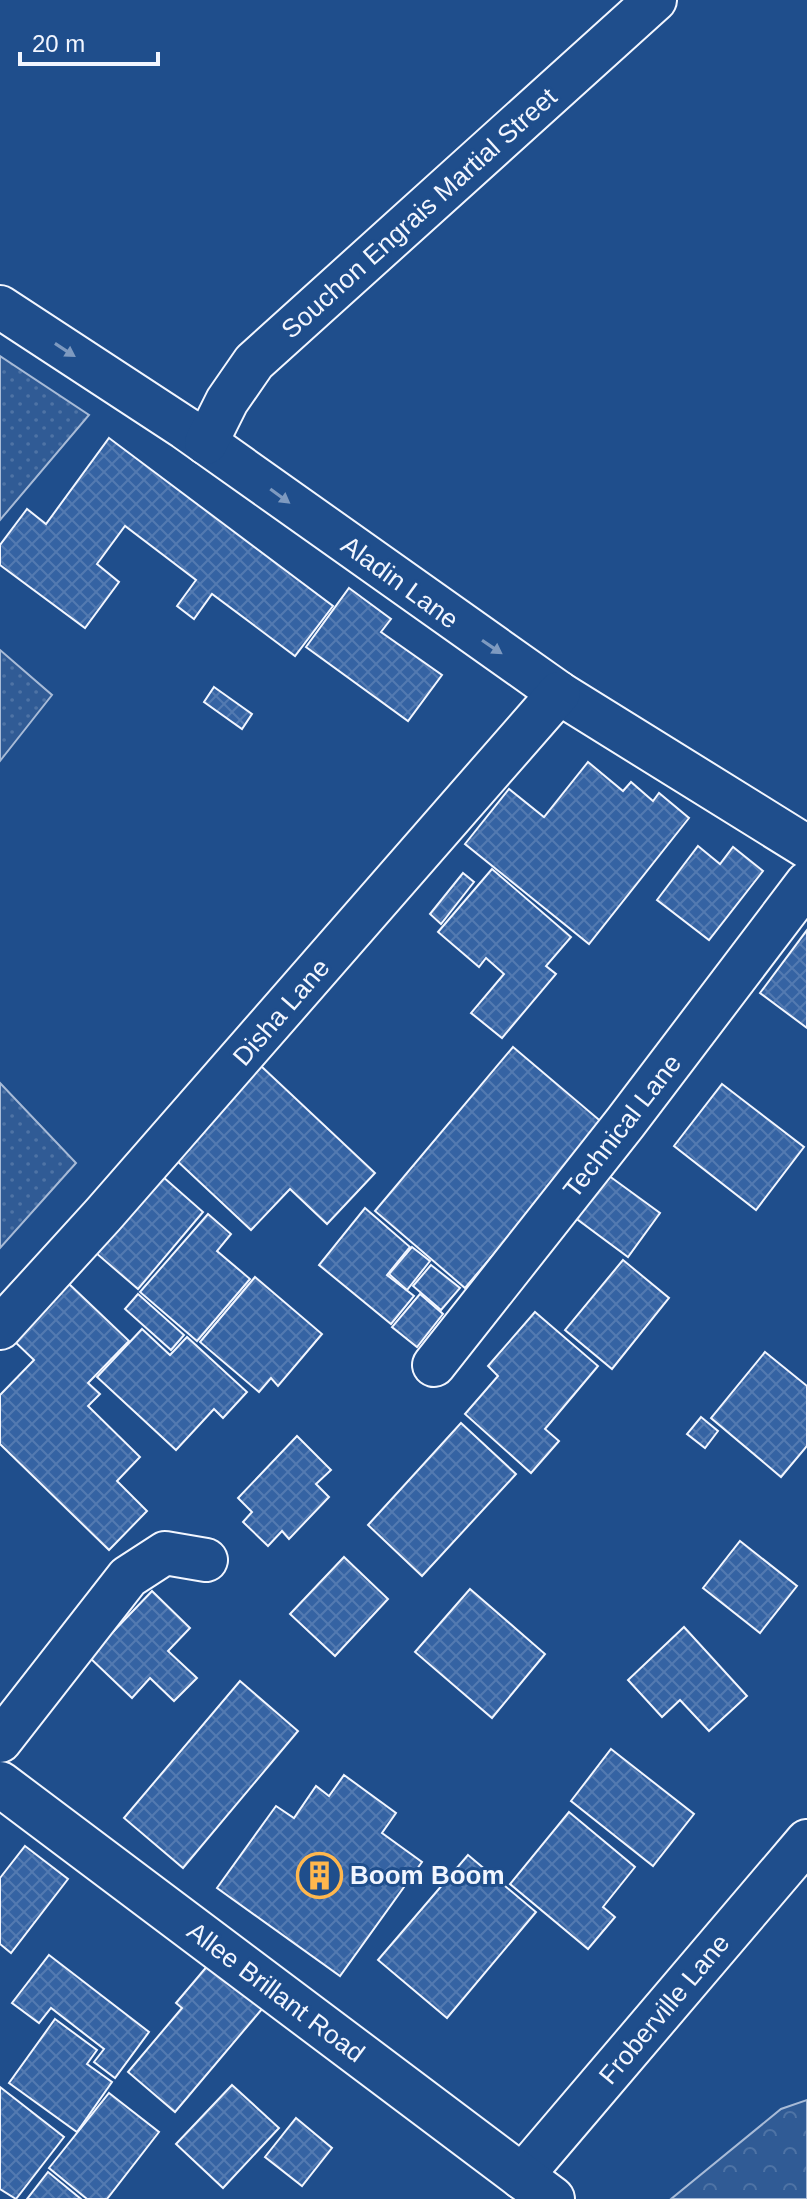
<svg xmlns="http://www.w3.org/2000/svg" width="807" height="2199" viewBox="0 0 807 2199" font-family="Helvetica,sans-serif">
  <defs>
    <pattern id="grass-dots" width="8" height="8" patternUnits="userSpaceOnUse" patternTransform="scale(2)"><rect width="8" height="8" fill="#305b95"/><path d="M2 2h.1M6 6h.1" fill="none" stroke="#4e73a5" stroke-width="1.8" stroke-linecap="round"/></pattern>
    <pattern id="forest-crowns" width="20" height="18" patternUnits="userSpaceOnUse" patternTransform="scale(2)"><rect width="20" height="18" fill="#305b95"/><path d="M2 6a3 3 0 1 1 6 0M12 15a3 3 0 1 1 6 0" fill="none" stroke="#4e73a5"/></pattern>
    <pattern id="building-cross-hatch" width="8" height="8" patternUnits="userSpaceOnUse" patternTransform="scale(2)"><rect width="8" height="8" fill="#3563a3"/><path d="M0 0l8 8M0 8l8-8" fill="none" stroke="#537ab1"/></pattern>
  </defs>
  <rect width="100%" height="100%" fill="#1f4e8c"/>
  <!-- grass -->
  <g fill="url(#grass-dots)" stroke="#a8bbd7" stroke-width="2">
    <polygon points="0,356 89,415 0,520"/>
    <polygon points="0,650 52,695 0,761"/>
    <polygon points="0,1083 76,1163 0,1248"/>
  </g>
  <!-- forest -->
  <polygon fill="url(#forest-crowns)" stroke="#a8bbd7" stroke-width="2" points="807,2100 807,2199 671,2199 781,2109"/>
  <!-- building -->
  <g fill="url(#building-cross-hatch)" stroke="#f2f6ff" stroke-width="2">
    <polygon points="109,438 333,606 295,656 212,594 194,619 177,606 196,580 125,526 97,564 119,582 85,628 0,565 0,545 27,509 46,524"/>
    <polygon points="349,588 391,619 381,632 442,675 408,721 306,647"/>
    <polygon points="214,687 252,714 242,729 204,702"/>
    <polygon points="588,762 623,791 631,782 653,801 659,793 689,818 589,944 465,844 509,789 544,817"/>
    <polygon points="698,846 720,864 733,847 763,871 709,940 657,900"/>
    <polygon points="492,869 571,937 546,966 556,974 502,1038 471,1013 504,974 486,958 479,967 438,932"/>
    <polygon points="463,873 474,882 441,924 430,914"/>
    <polygon points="807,930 807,1028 760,993"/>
    <polygon points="513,1047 604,1124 465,1288 375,1211"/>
    <polygon points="261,1066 375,1173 327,1224 290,1189 251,1230 175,1159"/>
    <polygon points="722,1084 804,1147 756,1210 674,1146"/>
    <polygon points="601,1170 660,1213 628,1257 570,1214"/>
    <polygon points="162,1176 203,1212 138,1289 96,1253"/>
    <polygon points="365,1208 410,1247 387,1275 414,1296 391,1324 319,1265"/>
    <polygon points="208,1214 231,1234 217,1251 250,1279 197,1341 140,1292"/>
    <polygon points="412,1247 430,1261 407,1290 389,1274"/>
    <polygon points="623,1260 669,1298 612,1369 565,1330"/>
    <polygon points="431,1265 460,1288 441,1310 413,1286"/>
    <polygon points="255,1277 322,1334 278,1386 271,1378 259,1392 200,1342"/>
    <polygon points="67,1282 129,1341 88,1383 100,1394 88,1406 140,1457 117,1481 147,1511 109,1550 0,1444 0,1395 34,1360 12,1339"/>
    <polygon points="138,1294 184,1335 171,1350 125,1309"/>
    <polygon points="420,1294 443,1314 417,1347 392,1327"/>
    <polygon points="535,1312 598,1366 545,1429 559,1441 531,1473 465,1414 498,1376 488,1366"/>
    <polygon points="142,1329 170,1355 187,1337 247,1392 223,1418 214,1409 176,1450 97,1377"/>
    <polygon points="765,1352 807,1386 807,1446 781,1477 711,1418"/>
    <polygon points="701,1417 718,1431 705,1448 687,1434"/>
    <polygon points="461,1423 516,1474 422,1576 368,1525"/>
    <polygon points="297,1436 331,1470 316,1484 329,1497 289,1539 282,1531 268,1546 243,1522 252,1512 238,1498"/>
    <polygon points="740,1541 797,1586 760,1633 703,1588"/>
    <polygon points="344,1557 388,1599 335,1656 290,1614"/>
    <polygon points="470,1589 545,1654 492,1718 415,1652"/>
    <polygon points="152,1591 190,1628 168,1651 197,1678 174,1701 150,1678 132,1698 89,1657"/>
    <polygon points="684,1627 747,1696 709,1731 680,1700 662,1717 628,1680"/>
    <polygon points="240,1681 298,1731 183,1868 124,1818"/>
    <polygon points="611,1749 694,1814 653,1866 571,1801"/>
    <polygon points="344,1775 396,1813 382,1833 422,1862 340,1976 217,1888 276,1806 294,1818 316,1786 329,1796"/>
    <polygon points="569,1812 635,1867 603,1907 615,1917 588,1949 510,1884"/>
    <polygon points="25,1846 68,1879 11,1953 0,1944 0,1878"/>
    <polygon points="468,1855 536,1912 447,2018 378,1960"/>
    <polygon points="49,1955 149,2032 115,2078 94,2062 104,2049 51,2008 39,2023 12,2003"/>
    <polygon points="209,1964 262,2009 175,2112 128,2072 182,2008 176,2003"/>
    <polygon points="55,2019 97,2050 87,2064 112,2082 77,2132 9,2083"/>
    <polygon points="232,2085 279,2128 223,2188 176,2144"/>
    <polygon points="0,2087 64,2137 16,2199 0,2189"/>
    <polygon points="109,2093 159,2132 107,2199 87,2199 49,2168"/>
    <polygon points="296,2118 332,2148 302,2186 265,2157"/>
    <polygon points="48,2172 81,2199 27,2199"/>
  </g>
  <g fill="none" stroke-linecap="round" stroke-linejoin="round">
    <defs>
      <g id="street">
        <polyline points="0,307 185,428 559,693 807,847"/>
        <polyline points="206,443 227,401 254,362 655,0"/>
        <polyline points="0,1328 103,1215 559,693"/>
        <polyline points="434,1365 625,1123 807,883"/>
        <polyline points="0,1741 128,1577 165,1553 206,1560"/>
        <polyline points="521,2177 807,1841"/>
      </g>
      <polyline id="secondary" points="0,1784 552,2199"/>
    </defs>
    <!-- street casing -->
    <use href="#street" stroke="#f2f6ff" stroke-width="46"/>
    <!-- secondary casing -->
    <use href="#secondary" stroke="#f2f6ff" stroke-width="48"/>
    <!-- street -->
    <use href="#street" stroke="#1f4e8c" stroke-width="42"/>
    <!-- secondary -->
    <use href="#secondary" stroke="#1f4e8c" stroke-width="44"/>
  </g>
  <!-- one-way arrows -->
  <defs><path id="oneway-solid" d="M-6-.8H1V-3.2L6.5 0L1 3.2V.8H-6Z" transform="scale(2)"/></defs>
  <g fill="#7e9ac0">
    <use href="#oneway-solid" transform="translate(65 350) rotate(33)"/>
    <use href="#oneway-solid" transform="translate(280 496) rotate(36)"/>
    <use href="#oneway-solid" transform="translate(492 647) rotate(34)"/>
  </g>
  <!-- icons -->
  <defs>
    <symbol id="building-ring" viewBox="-11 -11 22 22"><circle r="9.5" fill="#1f4e8c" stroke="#ffb74d" stroke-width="1.5"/><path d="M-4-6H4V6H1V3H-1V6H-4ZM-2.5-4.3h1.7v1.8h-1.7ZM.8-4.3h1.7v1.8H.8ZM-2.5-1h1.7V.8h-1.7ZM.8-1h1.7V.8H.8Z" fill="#ffb74d"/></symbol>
  </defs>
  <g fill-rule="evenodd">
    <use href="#building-ring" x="294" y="1850" width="51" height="51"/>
  </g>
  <g text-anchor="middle" stroke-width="6" stroke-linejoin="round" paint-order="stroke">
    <!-- street labels -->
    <g font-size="26" fill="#f2f6ff" stroke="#1f4e8c">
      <text transform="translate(419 213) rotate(-42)" y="9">Souchon Engrais Martial Street</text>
      <text transform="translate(400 582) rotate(36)" y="9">Aladin Lane</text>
      <text transform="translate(281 1012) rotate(-49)" y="9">Disha Lane</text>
      <text transform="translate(622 1126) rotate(-52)" y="9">Technical Lane</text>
      <text transform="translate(276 1992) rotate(37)" y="9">Allee Brillant Road</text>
      <text transform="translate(664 2009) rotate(-50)" y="9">Froberville Lane</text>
    </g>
    <!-- poi labels -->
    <g font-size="26" font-weight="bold" fill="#f2f6ff" stroke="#1f4e8c" text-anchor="start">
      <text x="350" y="1884">Boom Boom</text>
    </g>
  </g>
  <!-- scale -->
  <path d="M20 52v12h138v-12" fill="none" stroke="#f2f6ff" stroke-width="4"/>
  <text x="32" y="52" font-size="24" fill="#f2f6ff" stroke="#1f4e8c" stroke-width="6" paint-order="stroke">20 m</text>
</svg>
